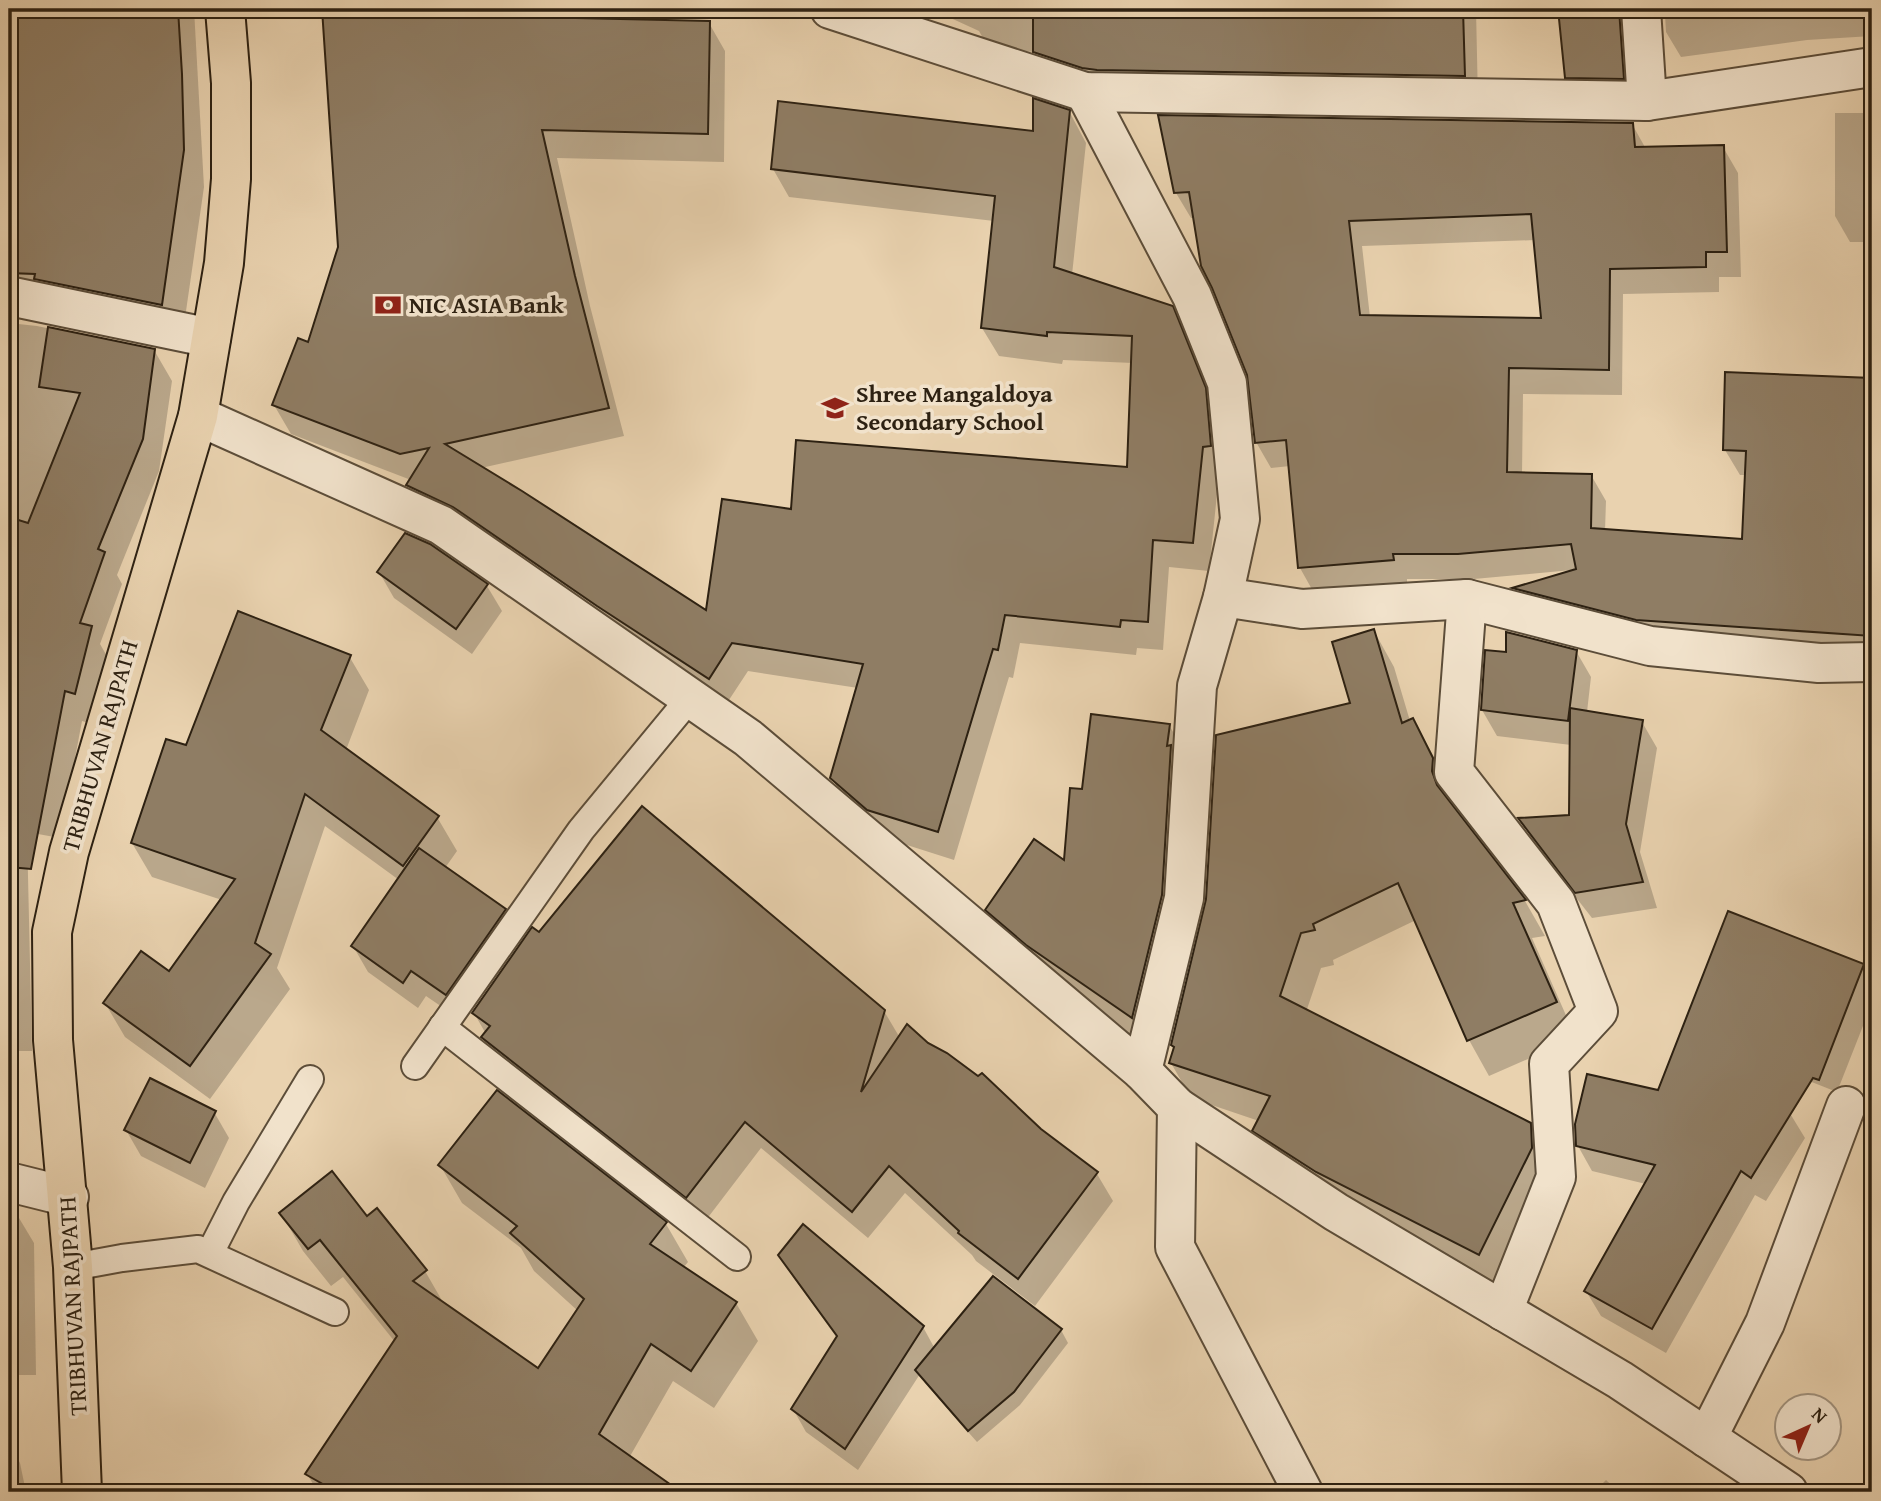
<svg xmlns="http://www.w3.org/2000/svg" width="1881" height="1501" viewBox="0 0 1881 1501" font-family="'Gentium Book Plus',serif">
  <rect width="100%" height="100%" fill="#e9d2af"/>
  <filter id="stains"><feTurbulence type="fractalNoise" baseFrequency=".00286" numOctaves="4"/><feColorMatrix values="0 0 0 0 .2 0 0 0 0 .09 0 0 0 0 .02 0 0 0 .5 -.17"/></filter>
  <radialGradient id="worn" r=".72"><stop offset=".6" stop-color="#630" stop-opacity="0"/><stop offset="1" stop-color="#630" stop-opacity=".3"/></radialGradient>
  <!-- shadow -->
  <g fill="#0003" fill-rule="evenodd">
    <polygon points="9,9 194,9 204,187 185,318 9,283"/>
    <polygon points="426,9 532,9 531,19 709,23 725,51 724,162 557,158 590,306 624,436 481,468 708,613 793,511 1128,469 1133,363 1063,360 1062,364 999,356 982,328 994,221 789,197 773,169 1034,133 1069,111 1086,143 1072,275 1171,308 1188,337 1221,418 1219,475 1209,571 1169,567 1163,650 1137,648 1136,655 1020,643 1013,678 1009,677 954,860 885,838 848,807 832,778 858,688 748,671 725,706 424,514 408,485 411,480 291,434 274,405 309,344 414,197"/>
    <polygon points="931,9 1476,9 1478,101 1049,77 1035,52 989,49 979,31"/>
    <polygon points="1560,9 1872,9 1872,36 1807,40 1681,57 1666,32 1665,14 1654,12 1637,103 1581,103 1566,77"/>
    <polygon points="1835,113 1872,113 1872,242 1850,242 1835,216"/>
    <path d="M1632,124L1646,149L1723,147L1738,173L1741,277H1719V292L1623,294L1622,395L1523,394L1522,474L1591,475L1606,501L1605,531L1744,541L1747,475H1740L1725,450L1871,380L1872,480H1854L1851,545L1872,546V660L1529,613L1515,589L1572,570L1474,579H1407V585L1314,593L1300,568L1290,466L1271,468L1256,442L1249,375L1195,218H1191L1176,193ZM1535,240L1543,320L1370,317L1362,246Z"/>
    <polygon points="9,323 37,326 154,350 172,381 159,471 117,575 122,584 100,644 108,658 92,724 82,721 60,838 27,832 32,1051 9,1051"/>
    <polygon points="379,572 487,586 502,611 472,654 394,598"/>
    <polygon points="1374,631 1394,667 1410,721 1413,720 1433,755 1453,795 1452,808 1525,901 1545,936 1532,938 1576,1038 1489,1076 1469,1040 1416,920 1333,960 1334,965 1321,968 1306,1012 1529,1124 1550,1160 1499,1289 1275,1166 1254,1131 1259,1121 1191,1098 1171,1063 1352,704"/>
    <polygon points="1576,651 1591,677 1587,712 1642,722 1657,748 1640,852 1657,908 1592,918 1535,845 1521,820 1571,817 1571,745 1497,736 1482,710 1508,654"/>
    <polygon points="349,656 369,690 346,750 437,817 457,851 445,868 505,910 520,936 461,1020 426,996 418,1008 368,972 353,946 399,880 325,826 277,968 290,989 210,1099 125,1037 105,1003 169,974 222,900 152,877 132,843 187,748"/>
    <polygon points="1169,725 1191,763 1154,1055 1010,948 987,910 1065,863 1084,791"/>
    <polygon points="539,934 884,1011 900,1038 1040,1130 1097,1174 1113,1201 1035,1306 976,1261 972,1255 905,1193 868,1238 761,1148 703,1224 499,1065 483,1037 486,1034 474,1013"/>
    <polygon points="1863,966 1872,982 1872,1003 1837,1092 1758,1061 1805,1138 1766,1201 1755,1195 1666,1353 1601,1316 1586,1291 1646,1184 1592,1171 1578,1146"/>
    <polygon points="497,1092 666,1224 688,1262 683,1268 736,1303 758,1341 714,1408 673,1381 629,1458 678,1492 318,1492 307,1474 395,1342 343,1277 331,1286 303,1251 281,1213 367,1219 425,1271 444,1304 539,1370 578,1311 534,1271 521,1248 462,1203 440,1165"/>
    <polygon points="214,1112 229,1138 205,1188 141,1156 126,1130"/>
    <polygon points="19,1218 34,1243 36,1375 9,1375 9,1224"/>
    <polygon points="780,1255 923,1327 935,1349 1061,1330 1068,1343 1020,1405 977,1442 925,1383 920,1374 858,1470 806,1432 793,1409 837,1338 793,1277"/>
    <polygon points="9,1443 20,1463 26,1492 9,1492"/>
    <polygon points="1606,1480 1619,1492 1594,1492"/>
  </g>
  <!-- building -->
  <g fill="#8f7d64" stroke="#2d2112" stroke-width="2" fill-rule="evenodd">
    <polygon points="9,9 178,9 182,74 184,150 162,305 34,279 35,274 9,273"/>
    <polygon points="322,9 439,9 440,15 710,21 708,134 542,130 575,276 609,408 445,444 522,491 706,610 722,499 791,509 796,440 1127,467 1132,336 1047,332 1047,336 981,328 995,196 771,169 778,101 1033,131 1033,98 1070,110 1054,267 1173,306 1206,388 1211,446 1203,447 1193,543 1153,540 1148,622 1121,620 1120,627 1005,615 998,650 993,649 938,832 867,810 830,778 863,664 732,643 709,679 597,606 453,507 406,485 429,448 400,454 272,405 298,338 308,342 338,247"/>
    <polygon points="1033,9 1463,9 1465,76 1097,70 1082,68 1033,52"/>
    <polygon points="1558,9 1619,9 1624,79 1565,78"/>
    <path d="M1158,115L1633,123L1635,147L1724,145L1727,252H1706V267L1610,269L1609,370L1509,368L1507,472L1592,474L1591,528L1742,539L1746,451L1723,450L1725,372L1872,378V636L1636,620L1512,588L1576,569L1571,544L1458,554H1393L1394,560L1298,568L1286,440L1255,443L1247,375L1212,288L1201,266L1189,192L1174,193ZM1531,214L1541,318L1360,315L1349,221Z"/>
    <polygon points="48,327 155,349 143,439 98,549 105,552 80,623 92,626 75,694 65,691 31,869 9,867 9,517 28,523 80,393 39,387"/>
    <polygon points="405,533 430,544 488,584 456,629 377,572"/>
    <polygon points="238,611 351,655 321,730 439,816 403,866 305,794 255,943 271,954 190,1066 103,1003 141,951 169,971 235,879 131,843 166,739 186,745"/>
    <polygon points="1374,629 1402,723 1413,718 1433,758 1432,771 1437,785 1526,900 1513,903 1557,1002 1467,1041 1398,883 1313,924 1315,930 1301,933 1280,996 1531,1123 1532,1148 1479,1255 1316,1172 1252,1131 1270,1096 1169,1063 1174,1047 1171,1045 1206,899 1216,735 1350,703 1332,642"/>
    <polygon points="1506,632 1577,650 1568,721 1481,710 1485,650 1506,652"/>
    <polygon points="1570,708 1643,720 1626,824 1643,882 1575,893 1518,818 1569,815"/>
    <polygon points="1091,714 1170,724 1167,746 1171,745 1162,895 1132,1018 1026,945 985,910 1034,839 1064,860 1070,788 1082,789"/>
    <polygon points="642,806 885,1010 861,1092 907,1024 928,1043 947,1053 978,1076 982,1073 1041,1129 1098,1172 1018,1279 958,1233 959,1231 889,1166 852,1212 745,1122 686,1198 481,1037 490,1026 472,1013 532,927 539,932"/>
    <polygon points="419,848 506,909 446,995 411,971 403,983 351,946"/>
    <polygon points="1728,911 1864,964 1819,1080 1813,1078 1751,1178 1741,1171 1652,1329 1584,1291 1655,1165 1576,1146 1575,1124 1587,1074 1658,1090"/>
    <polygon points="150,1078 216,1111 190,1163 124,1130"/>
    <polygon points="497,1090 667,1222 650,1244 737,1302 691,1371 651,1344 599,1434 681,1492 337,1492 305,1474 397,1336 320,1240 308,1249 279,1213 332,1171 367,1216 377,1208 427,1270 413,1281 538,1368 584,1299 510,1233 517,1226 438,1165"/>
    <polygon points="803,1224 924,1326 845,1449 791,1409 837,1336 778,1255"/>
    <polygon points="993,1276 1062,1329 1014,1392 968,1431 915,1370"/>
  </g>
  <g fill="none" stroke-linecap="round" stroke-linejoin="round">
    <defs>
      <g id="service">
        <polyline points="442,1027 737,1257"/>
        <polyline points="415,1066 581,830 690,698"/>
        <polyline points="210,1253 236,1202 310,1079"/>
        <polyline points="73,1267 122,1258 198,1249 335,1312"/>
      </g>
      <g id="minor">
        <polyline points="830,9 1085,92 1647,101 1872,67"/>
        <polyline points="1641,9 1647,101"/>
        <polyline points="9,296 211,338"/>
        <polyline points="198,416 441,525 748,738 1142,1071 1184,898 1197,686 1223,597 1240,519 1227,383 1192,296 1085,92"/>
        <polyline points="1223,597 1302,609 1467,599 1650,646 1819,663 1872,662"/>
        <polyline points="1467,599 1454,772 1556,903 1598,1011 1549,1064 1556,1177 1503,1311"/>
        <polyline points="1142,1071 1177,1107 1336,1212 1620,1380 1788,1492"/>
        <polyline points="1177,1107 1175,1247 1303,1492"/>
        <polyline points="9,1182 69,1197"/>
        <polyline points="1707,1438 1765,1323 1846,1106"/>
      </g>
      <polyline id="trunk" points="82,1492 73,1267 53,1040 52,932 69,852 198,416 224,263 231,179 231,83 225,9"/>
    </defs>
    <!-- service casing -->
    <use href="#service" stroke="#5c4d39" stroke-width="30"/>
    <!-- minor casing -->
    <use href="#minor" stroke="#5c4d39" stroke-width="42"/>
    <!-- trunk casing -->
    <use href="#trunk" stroke="#2d2112" stroke-width="42"/>
    <!-- service -->
    <use href="#service" stroke="#f1e2cb" stroke-width="26"/>
    <!-- minor -->
    <use href="#minor" stroke="#f1e2cb" stroke-width="38"/>
    <!-- trunk -->
    <use href="#trunk" stroke="#e9d2af" stroke-width="38"/>
  </g>
  <!-- icons -->
  <defs>
    <symbol id="bank-bare" viewBox="-9 -9 18 18"><path d="M-6-4H6V4H-6ZM0-2.3a2.3 2.3 0 1 0 0 4.6a2.3 2.3 0 1 0 0-4.6Z" fill="#8f2418" stroke="#f1e2cb" stroke-width="2.5" paint-order="stroke"/></symbol>
    <symbol id="school-bare" viewBox="-9 -9 18 18"><path d="M0-5L7-2L0 1L-7-2ZM-4 1L0 2.5L4 1V4Q0 6-4 4Z" fill="#8f2418" stroke="#f1e2cb" stroke-width="2.5" paint-order="stroke"/></symbol>
  </defs>
  <g fill-rule="evenodd">
    <use href="#bank-bare" x="369" y="286" width="38" height="38"/>
    <use href="#school-bare" x="816" y="389" width="38" height="38"/>
  </g>
  <g text-anchor="middle" stroke-width="7" stroke-linejoin="round" paint-order="stroke">
    <!-- poi labels -->
    <g font-size="24" font-weight="bold" fill="#2d2112" stroke="#f1e2cb" text-anchor="start">
      <text x="409" y="313">NIC ASIA Bank</text>
      <text x="856" y="402">Shree Mangaldoya<tspan x="856" dy="28">Secondary School</tspan></text>
    </g>
    <!-- street labels -->
    <g font-size="24" fill="#2d2112" stroke="#f1e2cb">
      <text transform="translate(100 746) rotate(-74)" y="8">TRIBHUVAN RAJPATH</text>
      <text transform="translate(73 1306) rotate(-93)" y="8">TRIBHUVAN RAJPATH</text>
    </g>
  </g>
  <!-- margin -->
  <rect width="1881" height="1501" fill="none" stroke="#e9d2af" stroke-width="35"/>
  <rect x="10" y="10" width="1860" height="1480" fill="none" stroke="#2d2112" stroke-width="3.5"/>
  <rect x="18" y="18" width="1846" height="1466" fill="none" stroke="#2d2112" stroke-width="2"/>
  <!-- north arrow -->
  <g transform="translate(1808 1427) rotate(44)"><circle r="33" fill="#f1e2cb" stroke="#a39581" stroke-width="2"/>
  <path d="M0-5L12 26L0 18L-12 26Z" fill="#8f2418"/>
  <text y="-10" font-size="19" font-weight="bold" text-anchor="middle" fill="#2d2112">N</text>
  </g>
  <rect width="100%" height="100%" filter="url(#stains)"/>
  <rect width="100%" height="100%" fill="url(#worn)"/>
</svg>
